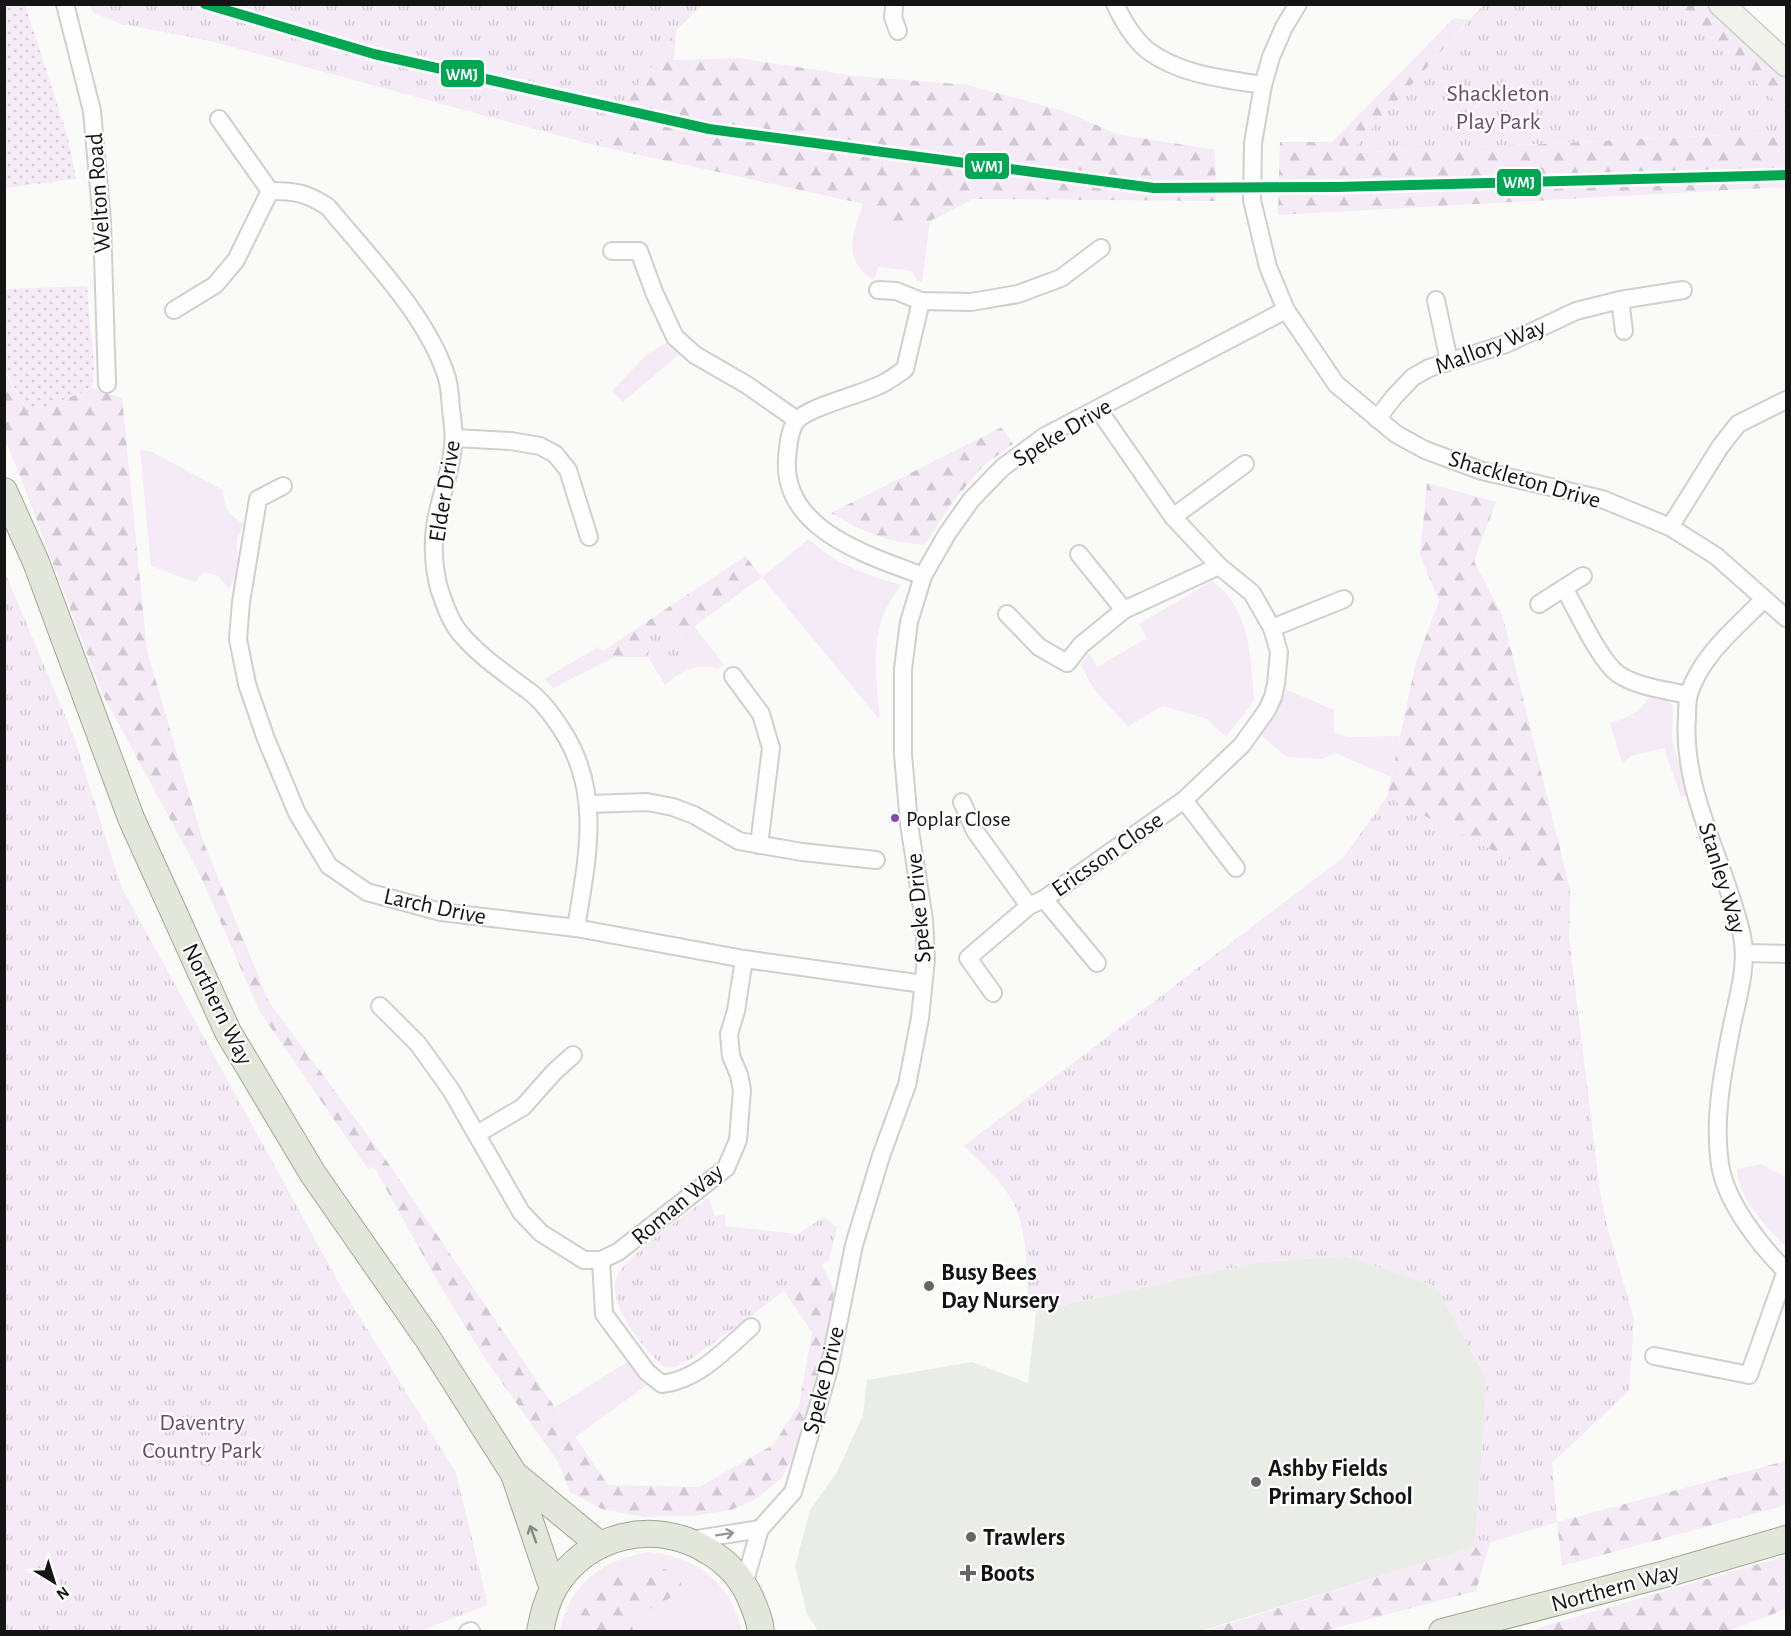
<svg xmlns="http://www.w3.org/2000/svg" width="1791" height="1636" viewBox="0 0 1791 1636" font-family="'Alegreya Sans',sans-serif">
  <defs>
    <pattern id="forest-firs" width="22" height="20" patternUnits="userSpaceOnUse" patternTransform="scale(1.5)"><rect width="22" height="20" fill="#f5ebf6"/><path d="M5 1l3.5 6h-7zM16 11l3.5 6h-7z" fill="#d1c9d2"/></pattern>
    <pattern id="park-tufts" width="24" height="20" patternUnits="userSpaceOnUse" patternTransform="scale(1.5)"><rect width="24" height="20" fill="#f5ebf6"/><path d="M3 7l-1-3M5 7V3M7 7l1-3M15 17l-1-3M17 17v-4M19 17l1-3" fill="none" stroke="#d1c9d2"/></pattern>
    <pattern id="garden-dots" width="8" height="8" patternUnits="userSpaceOnUse" patternTransform="scale(1.5)"><rect width="8" height="8" fill="#f5ebf6"/><path d="M2 2h.1M6 6h.1" fill="none" stroke="#d1c9d2" stroke-width="1.8" stroke-linecap="round"/></pattern>
  </defs>
  <rect width="100%" height="100%" fill="#fafbf9"/>
  <!-- built -->
  <polygon fill="#eaede7" points="1347,1256 1428,1283 1439,1291 1487,1380 1475,1547 1201,1631 818,1631 807,1614 795,1566 810,1510 837,1472 863,1415 867,1380 972,1362 1028,1383 1036,1311 1258,1262"/>
  <!-- grass -->
  <g fill="#f5ebf6">
    <path d="M863,204L881,210L911,227L930,221L922,282L917,281L912,271L878,267L874,280C841,261 853,233 863,204Z"/>
    <polygon points="670,341 681,353 623,402 612,391 647,354"/>
    <path d="M140,450L150,451L223,490C225,510 227,514 244,524L237,539V552L240,565L229,589L219,576L204,572L195,582L151,566Z"/>
    <path d="M809,539C834,564 868,575 901,585C896,593 890,601 886,609C870,642 877,685 880,720L762,577Z"/>
    <path d="M1212,581C1250,606 1251,659 1254,701L1226,737L1207,719L1163,706L1128,726C1109,706 1091,690 1081,664L1089,653L1097,667L1147,638L1139,624Z"/>
    <path d="M694,626L724,665L718,669C697,662 681,671 665,685L648,657H616L553,688L544,679L598,647L603,651Z"/>
    <polygon points="1285,689 1334,710 1334,733 1351,737 1400,736 1391,777 1335,753 1322,759 1287,757 1261,735 1280,706"/>
    <path d="M1650,696L1666,700L1673,705L1672,740L1689,795L1681,797L1664,748L1632,756L1622,763L1610,723C1627,718 1641,712 1650,696Z"/>
    <path d="M1761,1164L1786,1177V1247C1767,1229 1738,1197 1737,1169Z"/>
    <polygon points="629,1361 651,1382 575,1437 555,1407"/>
    <path d="M650,1552C699,1558 730,1583 742,1631L560,1632C567,1585 605,1558 650,1552Z"/>
  </g>
  <!-- forest -->
  <g fill="url(#forest-firs)">
    <polygon points="90,5 702,5 676,30 674,60 739,58 855,76 968,85 1064,111 1117,134 1215,150 1216,201 973,199 930,221 911,227 887,229 881,210 860,203 598,146 207,40 122,24 94,13"/>
    <polygon points="1679,5 1706,5 1786,76 1786,112"/>
    <polygon points="1454,18 1469,20 1351,153 1786,132 1786,187 1278,215 1280,142 1332,142"/>
    <polygon points="4,370 29,414 92,388 122,398 147,651 203,841 269,1002 386,1160 608,1485 699,1487 773,1445 799,1405 812,1332 784,1291 694,1357 820,1250 822,1265 834,1289 824,1375 804,1436 782,1478 755,1500 731,1510 693,1516 644,1517 602,1509 570,1492 558,1462 484,1357 438,1282 374,1167 368,1169 260,1012 199,873 102,693 18,471 5,441"/>
    <path d="M1002,427L1013,444L983,466L951,504L925,545C884,541 865,533 831,513Z"/>
    <polygon points="1427,483 1496,502 1474,561 1503,617 1570,889 1569,938 964,1146 1344,857 1387,797 1416,662 1439,601 1420,555"/>
    <polygon points="745,556 762,577 684,634 669,624 648,635 649,645 648,657 616,657 603,651"/>
    <polygon points="1786,1461 1786,1505 1562,1566 1557,1522"/>
    <polygon points="1490,1542 1476,1591 1324,1631 1201,1632"/>
    <polygon points="1786,1556 1786,1609 1729,1631 1533,1631 1541,1627"/>
    <path d="M664,1569L679,1574L682,1587L675,1595L631,1619L633,1631H575C577,1612 606,1578 626,1573C638,1571 652,1571 664,1569Z"/>
  </g>
  <!-- park -->
  <g fill="url(#park-tufts)">
    <polygon points="90,5 702,5 676,30 598,146 207,40 122,24 94,13"/>
    <polygon points="1483,5 1679,5 1786,112 1786,132 1350,153"/>
    <polygon points="4,570 74,737 121,886 340,1285 456,1473 488,1605 420,1631 5,1631"/>
    <path d="M668,624L687,637C688,667 666,656 649,645L648,635L656,627Z"/>
    <path d="M1387,797L1570,889L1569,938L1600,1191L1606,1222L1634,1319L1629,1391L1552,1463L1557,1522L1475,1547L1487,1380L1439,1291L1428,1283L1347,1256L1258,1262L1036,1311L1028,1310C1027,1280 1028,1229 1013,1202C1001,1181 981,1163 964,1146L1344,857Z"/>
    <path d="M708,1198L715,1216L725,1214V1226L797,1234L824,1217L837,1227L829,1260L783,1291L694,1357L676,1367L665,1368C645,1350 611,1310 615,1282C618,1260 688,1213 708,1198Z"/>
  </g>
  <!-- garden -->
  <g fill="url(#garden-dots)">
    <polygon points="4,5 25,5 68,138 76,179 5,188"/>
    <polygon points="87,286 94,367 92,388 29,414 5,370 5,289"/>
  </g>
  <g fill="none" stroke-linecap="round" stroke-linejoin="round">
    <defs>
      <g id="street">
        <polyline points="65,4 92,111 102,222 107,384"/>
        <path d="M1115,4C1123,21 1133,38 1147,50C1180,75 1224,79 1263,85"/>
        <polyline points="1298,4 1284,27 1271,57 1263,85 1253,143 1252,200 1268,267 1286,310 1336,384 1396,434 1425,450 1482,471 1602,499 1670,527 1716,556 1786,618"/>
        <polyline points="894,8 893,17 898,31"/>
        <path d="M270,191C296,191 307,193 328,207C369,257 428,316 447,378C450,388 450,399 451,409C453,425 455,438 452,454C449,476 441,495 437,516C432,538 433,566 439,588C444,603 450,621 460,633C479,656 506,674 530,692C543,702 553,716 562,730C603,793 587,858 576,928"/>
        <polyline points="612,251 639,251 654,292 675,337 695,355 747,385 797,420"/>
        <polyline points="878,290 896,291 921,301 971,302 1018,294 1061,278 1101,248"/>
        <polyline points="1436,300 1449,361"/>
        <polyline points="1620,300 1624,331"/>
        <path d="M921,301L905,369C898,374 890,380 882,384C863,394 811,406 797,420C789,429 788,448 787,459C782,531 871,556 923,576"/>
        <polyline points="174,310 215,285 236,260 270,191 219,119"/>
        <polyline points="1377,419 1394,397 1413,377 1429,368 1506,344 1576,311 1620,300 1683,290"/>
        <polyline points="455,438 511,441 540,446 555,454 568,470 589,537"/>
        <polyline points="283,486 258,499 241,602 238,639 247,684 266,739 297,813 329,866 367,892 441,912 576,928 744,959 923,984"/>
        <polyline points="1173,517 1245,464"/>
        <polyline points="1670,527 1720,447 1738,424 1786,400"/>
        <polyline points="1079,554 1124,610"/>
        <path d="M1564,588C1577,610 1599,660 1618,674C1637,687 1666,690 1688,695"/>
        <path d="M1764,599C1737,627 1701,655 1689,694C1687,701 1687,710 1687,717C1681,791 1726,864 1742,936C1748,964 1738,997 1732,1025C1723,1071 1713,1118 1720,1165C1726,1202 1760,1246 1786,1271"/>
        <polyline points="1539,604 1583,576"/>
        <polyline points="1007,614 1039,647 1067,663 1081,645 1124,610 1219,566"/>
        <polyline points="1272,628 1344,599"/>
        <polyline points="733,676 761,714 771,748 759,845"/>
        <polyline points="1184,800 1236,868"/>
        <polyline points="962,802 975,831 1029,906"/>
        <polyline points="589,804 647,802 673,807 694,815 739,841 802,852 876,860"/>
        <polyline points="1044,899 1097,963"/>
        <polyline points="1744,953 1786,954"/>
        <polyline points="993,993 968,958 1029,906 1044,899 1184,800 1242,745 1267,710 1273,697 1276,684 1279,652 1272,628 1252,593 1219,566 1173,517 1098,409"/>
        <polyline points="380,1006 418,1044 451,1090 521,1212 541,1233 584,1260 601,1260 618,1252 726,1168 733,1152 738,1140 742,1090 739,1075 731,1056 729,1034 736,1011 744,959"/>
        <polyline points="477,1134 523,1107 554,1072 573,1055"/>
        <path d="M601,1260L604,1314L647,1372L662,1384C698,1380 725,1350 751,1327"/>
        <polyline points="1654,1356 1749,1375 1786,1271"/>
        <polyline points="691,1540 760,1529"/>
        <polyline points="744,1584 760,1529 793,1492 829,1369 854,1245 881,1156 907,1085 920,1018 926,959 924,920 909,824 903,754 903,669 909,622 923,576 947,534 971,500 1002,468 1045,436 1286,310"/>
        <polyline points="468,1632 471,1631"/>
      </g>
      <polyline id="secondary" points="1721,4 1786,64"/>
      <g id="primary">
        <polyline points="4,491 36,562 131,818 228,1032 313,1174 428,1339 514,1474 553,1589"/>
        <polyline points="514,1474 600,1545"/>
        <path d="M540,1632C543,1616 546,1602 554,1588C586,1534 655,1518 708,1551C727,1562 741,1577 750,1597C755,1609 760,1619 761,1632"/>
        <polyline points="1442,1632 1669,1573 1786,1539"/>
      </g>
    </defs>
    <!-- street casing -->
    <use href="#street" stroke="#cfd0ce" stroke-width="20"/>
    <!-- secondary casing -->
    <use href="#secondary" stroke="#cfd0ce" stroke-width="27"/>
    <!-- primary casing -->
    <use href="#primary" stroke="#a0a692" stroke-width="28"/>
    <!-- street -->
    <use href="#street" stroke="#fefefe" stroke-width="16"/>
    <!-- secondary -->
    <use href="#secondary" stroke="#f1f2ec" stroke-width="24"/>
    <!-- primary -->
    <use href="#primary" stroke="#e3e7db" stroke-width="26"/>
    <defs>
      <polyline id="rail-1" points="205,4 374,54 709,129 1154,188 1336,187 1786,175"/>
    </defs>
    <!-- rail-1 casing -->
    <use href="#rail-1" stroke="#fff" stroke-width="15"/>
    <!-- rail-1 -->
    <use href="#rail-1" stroke="#00a651" stroke-width="10"/>
  </g>
  <!-- one-way arrows -->
  <defs><path id="oneway-shaft" d="M-6 0H5M1.5-3L5.5 0L1.5 3" fill="none" stroke-width="1.6" stroke-linecap="round" stroke-linejoin="round" transform="scale(1.5)"/></defs>
  <use stroke="#858881" href="#oneway-shaft" transform="translate(533 1534) rotate(-110)"/>
  <use stroke="#949594" href="#oneway-shaft" transform="translate(725 1534) rotate(-9)"/>
  <!-- markers -->
  <circle fill="#8e44ad" stroke="#fff" stroke-width="2" cx="895" cy="818" r="5"/>
  <g fill="#646564" stroke="#fff" stroke-width="2">
    <circle cx="929" cy="1286" r="6"/>
    <circle cx="1256" cy="1482" r="6"/>
    <circle cx="971" cy="1537" r="6"/>
    <path d="M965 1564h6v6h6v6h-6v6h-6v-6h-6v-6h6z"/>
  </g>
  <g text-anchor="middle" stroke-width="4.5" stroke-linejoin="round" paint-order="stroke">
    <!-- bus labels -->
    <g font-size="22" fill="#131413" stroke="#fff" text-anchor="start">
      <text x="906" y="826">Poplar Close</text>
    </g>
    <!-- park labels -->
    <g font-size="24" fill="#6b496e" stroke="#fff">
      <text x="1498" y="101">Shackleton<tspan x="1498" dy="28">Play Park</tspan></text>
      <text x="202" y="1430">Daventry<tspan x="202" dy="28">Country Park</tspan></text>
    </g>
    <!-- street labels -->
    <g font-size="24" fill="#131413" stroke="#fff">
      <text transform="translate(98 193) rotate(-94)" y="8">Welton Road</text>
      <text transform="translate(1490 346) rotate(-21)" y="8">Mallory Way</text>
      <text transform="translate(1062 432) rotate(-31)" y="8">Speke Drive</text>
      <text transform="translate(1525 479) rotate(16)" y="8">Shackleton Drive</text>
      <text transform="translate(444 491) rotate(-81)" y="8">Elder Drive</text>
      <text transform="translate(1107 854) rotate(-35)" y="8">Ericsson Close</text>
      <text transform="translate(1723 878) rotate(73)" y="8">Stanley Way</text>
      <text transform="translate(435 906) rotate(12)" y="8">Larch Drive</text>
      <text transform="translate(918 908) rotate(-95)" y="8">Speke Drive</text>
      <text transform="translate(218 1004) rotate(64)" y="8">Northern Way</text>
      <text transform="translate(677 1204) rotate(-40)" y="8">Roman Way</text>
      <text transform="translate(823 1380) rotate(-76)" y="8">Speke Drive</text>
      <text transform="translate(1615 1587) rotate(-15)" y="8">Northern Way</text>
    </g>
    <!-- poi labels -->
    <g font-size="24" font-weight="bold" fill="#131413" stroke="#fff" text-anchor="start">
      <text x="941" y="1280">Busy Bees<tspan x="941" dy="28">Day Nursery</tspan></text>
      <text x="1268" y="1476">Ashby Fields<tspan x="1268" dy="28">Primary School</tspan></text>
      <text x="983" y="1545">Trawlers</text>
      <text x="980" y="1581">Boots</text>
    </g>
  </g>
  <g stroke="#fff" stroke-width="2">
    <rect x="440" y="59" width="45" height="29" rx="6" fill="#00a651"/>
    <rect x="964" y="152" width="46" height="28" rx="6" fill="#00a651"/>
    <rect x="1496" y="168" width="46" height="29" rx="6" fill="#00a651"/>
  </g>
  <g font-size="16" text-anchor="middle" font-weight="bold" fill="#fff">
    <text x="462" y="80">WMJ</text>
    <text x="987" y="172">WMJ</text>
    <text x="1519" y="188">WMJ</text>
  </g>
  <!-- border -->
  <rect width="1791" height="1636" fill="none" stroke="#131413" stroke-width="12"/>
  <!-- north arrow -->
  <g transform="translate(54 1582) rotate(142)" stroke="#ffffff" stroke-width="4.5" paint-order="stroke">
  <path d="M0-4.5L10 22L0 15L-10 22Z" fill="#131413"/>
  <text y="-9" font-size="16" font-weight="bold" text-anchor="middle" fill="#131413">N</text>
  </g>
</svg>
